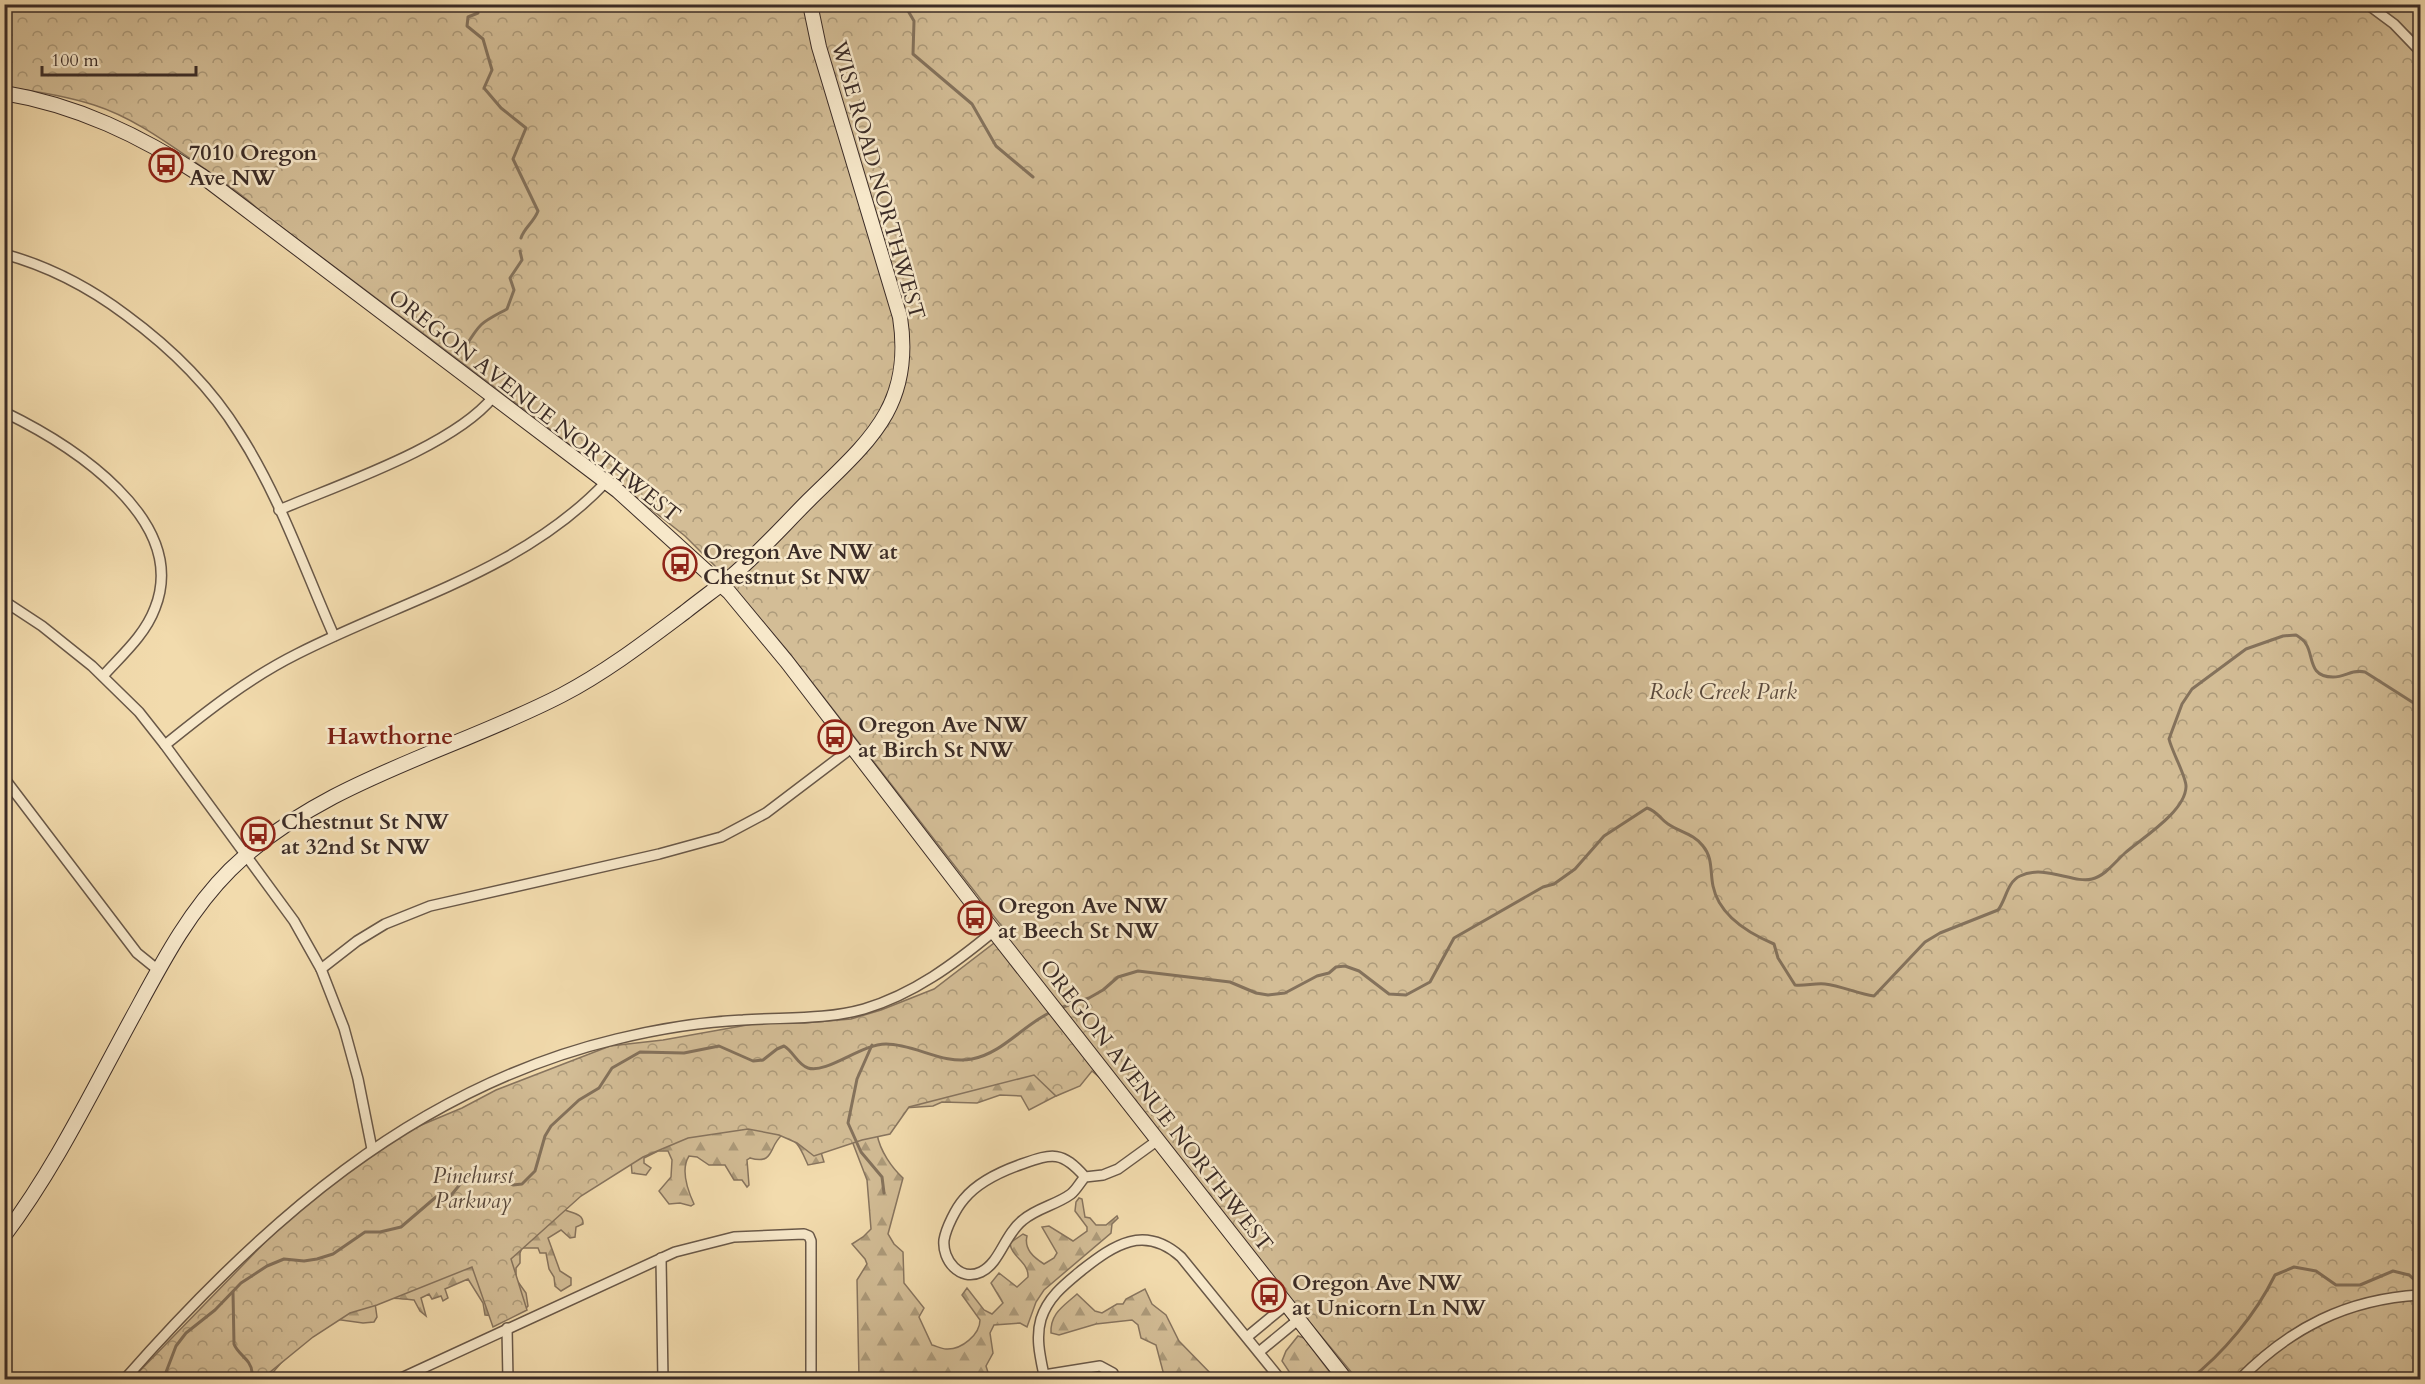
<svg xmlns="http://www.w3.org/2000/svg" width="2425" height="1384" viewBox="0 0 2425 1384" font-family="Cardo,serif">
  <defs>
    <pattern id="forest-firs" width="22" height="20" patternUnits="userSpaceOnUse" patternTransform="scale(1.5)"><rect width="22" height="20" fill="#d3bd96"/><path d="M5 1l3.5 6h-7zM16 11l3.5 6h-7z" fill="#ac9a7a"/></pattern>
    <pattern id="park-crowns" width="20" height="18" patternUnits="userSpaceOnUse" patternTransform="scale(1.5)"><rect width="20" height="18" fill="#d3bd96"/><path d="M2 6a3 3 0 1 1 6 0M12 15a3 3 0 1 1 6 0" fill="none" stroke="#ac9a7a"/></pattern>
  </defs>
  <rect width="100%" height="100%" fill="#f2dbad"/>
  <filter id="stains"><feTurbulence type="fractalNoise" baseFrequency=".00333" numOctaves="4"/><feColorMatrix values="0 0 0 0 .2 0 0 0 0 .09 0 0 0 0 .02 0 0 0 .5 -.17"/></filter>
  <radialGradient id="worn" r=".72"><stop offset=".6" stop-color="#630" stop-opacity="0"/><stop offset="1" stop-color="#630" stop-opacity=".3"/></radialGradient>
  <!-- forest -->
  <g fill="url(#forest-firs)" stroke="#87745e" stroke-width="1.5">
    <path d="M978,1061L1077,1085L1029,1110L1021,1096L1000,1095L977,1103L942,1102L933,1106L903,1108L877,1134C880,1151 892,1168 903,1178L888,1234L894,1244L903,1252L904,1283L924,1308L919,1317L932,1345C936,1346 942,1349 946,1349C962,1350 980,1334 980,1320L962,1295L967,1288L984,1310L992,1314L1003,1303L991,1283L999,1273L1017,1287L1028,1277C1029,1262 1011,1257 1010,1243L1023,1234L1027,1236C1024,1249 1033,1257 1044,1264L1054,1258L1057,1253L1042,1227L1049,1226L1073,1241L1087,1231V1227L1075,1211L1076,1202L1079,1198L1082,1199L1085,1217L1090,1218L1096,1225H1106L1117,1216L1118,1218L1112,1224L1111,1233L1044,1290L1036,1302L1027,1327L1020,1323L994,1325L990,1333L993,1353L986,1366L990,1379H859L857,1280L867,1264L865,1259L852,1244L863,1237L871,1229L867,1180L852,1141L820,1149L824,1162L808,1165C801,1150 798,1139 782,1135C768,1147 775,1165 750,1158L747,1160L749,1185L747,1187L742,1180H734L725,1165H709L697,1157L689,1156C680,1170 688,1191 694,1204L691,1206L680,1203L669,1204L659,1191L671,1177L672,1160L668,1151H658L644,1158V1163L651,1168L646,1175L632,1173L631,1161L601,1172L565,1210C572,1213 584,1214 583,1224L576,1227L575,1237L570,1238L561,1230L548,1238L560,1271L571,1278V1285L561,1291L555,1286L554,1277L549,1269L546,1253H540L538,1248H522L520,1253V1263L516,1268V1279L526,1293L528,1306C518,1319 500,1316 485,1315L483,1303L468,1279L445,1289L448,1298L443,1301L441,1296L432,1299L429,1294L421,1298L426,1316L420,1311L414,1300C402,1299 384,1295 375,1303L377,1317L374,1322L363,1323L334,1319L292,1350L269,1377L270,1379L167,1380L539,1175Z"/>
    <path d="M1145,1289L1152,1304L1166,1315L1179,1341L1216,1379H1165L1156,1345L1141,1338L1138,1325L1132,1320L1096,1324L1059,1335L1051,1333C1050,1313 1064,1306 1077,1294L1095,1311L1102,1313L1117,1304H1123L1126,1299Z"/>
    <polygon points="1298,1336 1304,1338 1335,1379 1294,1379 1282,1361 1286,1351"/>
  </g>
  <!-- park -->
  <path fill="url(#park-crowns)" stroke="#87745e" stroke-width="1.5" d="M5,4L2420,5V1379H1357L1281,1288L1150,1121L1092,1071L1080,1086L1056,1096L1034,1075L909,1107L890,1134L862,1140L814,1156L797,1143L779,1135L748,1129L688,1138L643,1157L581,1196L511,1259L527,1310L493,1327L472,1267L377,1305L350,1313L313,1337L269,1373L268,1379H132L273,1234L309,1200L407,1131L462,1108L496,1090L610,1046L663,1040L764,1022L804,1023L851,1019L881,1010L934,989L1007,933L786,649L715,566L685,536L537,419L260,211C241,193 219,179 198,164C166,142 132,117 94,105C66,96 35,91 5,87Z"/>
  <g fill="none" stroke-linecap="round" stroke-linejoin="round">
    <!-- stream -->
    <g stroke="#84725c" stroke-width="3">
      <path d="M476,4L478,13L468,17L467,26L483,39L492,70L484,88L501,108L526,128L513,159L538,211C534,222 524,228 521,238"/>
      <polyline points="904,4 914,21 913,54 972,104 996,146 1033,177"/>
      <path d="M466,346C481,321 483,322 507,309L514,290L510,278L522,260L520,251"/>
      <path d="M1060,1008L1089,998L1103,990L1118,977L1138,971L1230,982L1256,993L1268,995L1285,993L1317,976L1329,973L1336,967L1345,966L1359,971L1389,994L1406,995L1430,982L1454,938L1543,887L1554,884L1575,869L1604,836L1647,808C1657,811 1660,819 1668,824C1680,832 1694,834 1703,846C1713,858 1710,872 1713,886C1719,916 1748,933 1774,944L1778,958L1795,985C1805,986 1815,983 1825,984C1842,986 1858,994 1874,996L1925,942L1940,933L1998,910C2006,900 2007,882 2020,876C2044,864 2074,884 2092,879C2105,876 2115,862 2125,853C2142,838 2185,812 2186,787C2187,778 2172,752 2169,739L2182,704L2192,689L2246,649L2283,636L2296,635C2299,637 2304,640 2306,644C2314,656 2308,677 2333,677C2346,677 2351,669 2365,672L2420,707"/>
      <polyline points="872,1045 857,1079 848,1123 861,1152 882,1177 884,1193"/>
      <path d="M233,1292L234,1344C238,1355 251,1359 252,1372L246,1380"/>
      <path d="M163,1380L176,1346L186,1333L215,1310L241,1283L267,1266L284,1259L304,1261L317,1259L333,1254L365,1232H380L401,1227L436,1197L448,1199L466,1177L472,1174L487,1172L513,1185L522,1184L535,1171L545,1136L551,1126L579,1100L599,1088L612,1068L640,1052L684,1053L719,1046L753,1061L763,1060L777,1049L784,1046C793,1051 798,1065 808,1068C827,1074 861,1044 886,1044C915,1044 943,1065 972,1059C1003,1053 1023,1025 1051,1012"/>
      <path d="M2189,1380C2223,1354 2256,1314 2275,1275L2294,1267L2316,1271L2336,1285H2360L2393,1271L2409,1275L2419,1284L2420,1313"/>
    </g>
    <defs>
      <g id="street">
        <polyline points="2367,4 2394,24 2420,51"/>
        <path d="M4,254C48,266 90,288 126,315C171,348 210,386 239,433C279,495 304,568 334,636"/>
        <path d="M4,412C70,444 190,519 155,608C145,635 122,655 103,676"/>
        <path d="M279,510C338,485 454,446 493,397"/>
        <polyline points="4,601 42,626 92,666 139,712 165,745 294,921 321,969 344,1028 358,1079 372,1149"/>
        <path d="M165,745C207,711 249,678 297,654C403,600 522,571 606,482"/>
        <polyline points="4,778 137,953 158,970"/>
        <polyline points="321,969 357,941 385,924 430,906 659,854 721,837 766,813 853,747"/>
        <path d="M1085,1177C1062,1151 1053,1153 1022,1164C1002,1171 977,1183 964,1199C956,1208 946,1228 944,1240C942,1260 960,1282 981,1272C1000,1263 1004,1235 1023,1220C1037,1208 1056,1205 1071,1194C1077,1189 1080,1182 1085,1177L1103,1175L1118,1169L1158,1140"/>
        <polyline points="661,1258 663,1380"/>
        <polyline points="507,1328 508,1380"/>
        <polyline points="1247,1337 1287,1304"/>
        <polyline points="1259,1352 1299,1319"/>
        <polyline points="1044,1375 1100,1366 1113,1373 1115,1380"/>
        <path d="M124,1380C260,1225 412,1088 617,1039C658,1029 701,1022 743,1020C783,1017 825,1020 864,1009C914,994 954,964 994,931"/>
        <polyline points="397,1380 675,1252 734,1237 804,1234 809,1236 811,1241 811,1380"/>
        <path d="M1045,1380C1041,1360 1035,1339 1041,1319C1048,1297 1065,1284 1082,1270C1114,1245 1144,1224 1181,1257L1281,1380"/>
        <path d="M2239,1380C2290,1328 2347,1299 2420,1295"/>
      </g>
      <g id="secondary">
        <path d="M4,93C77,105 141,136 202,176L618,491L729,592L787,662L999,938L1346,1380"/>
        <path d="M4,1236C57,1166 95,1085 137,1009C164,959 190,910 230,870C320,781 452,752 562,695C606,672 645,642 685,612C700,600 717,588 733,575C760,552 784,525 809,500C868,442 914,407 900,317L819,47L810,4"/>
      </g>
    </defs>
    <!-- street casing -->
    <use href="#street" stroke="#695848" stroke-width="12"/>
    <!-- secondary casing -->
    <use href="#secondary" stroke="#3b2c27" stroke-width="16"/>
    <!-- street -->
    <use href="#street" stroke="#f7e8ca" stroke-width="9"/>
    <!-- secondary -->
    <use href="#secondary" stroke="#f7e8ca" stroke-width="14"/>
  </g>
  <!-- icons -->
  <defs>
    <symbol id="bus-ring" viewBox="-11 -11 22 22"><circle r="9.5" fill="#f7e8ca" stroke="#8f2418" stroke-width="1.5"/><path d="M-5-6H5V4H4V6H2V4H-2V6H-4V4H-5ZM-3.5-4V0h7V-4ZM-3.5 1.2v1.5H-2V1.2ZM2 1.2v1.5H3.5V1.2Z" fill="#8f2418"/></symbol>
  </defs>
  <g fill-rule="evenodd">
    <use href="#bus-ring" x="147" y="146" width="38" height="38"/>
    <use href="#bus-ring" x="661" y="545" width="38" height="38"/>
    <use href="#bus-ring" x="816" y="718" width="38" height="38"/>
    <use href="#bus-ring" x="239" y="815" width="38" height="38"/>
    <use href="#bus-ring" x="956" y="899" width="38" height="38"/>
    <use href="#bus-ring" x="1250" y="1276" width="38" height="38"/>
  </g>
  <g text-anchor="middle" stroke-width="5" stroke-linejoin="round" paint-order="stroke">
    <!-- poi labels -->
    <g font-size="22" font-weight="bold" fill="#3b2c27" stroke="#f7e8ca" text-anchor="start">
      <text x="189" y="160">7010 Oregon<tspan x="189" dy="25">Ave NW</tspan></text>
      <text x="703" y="559">Oregon Ave NW at<tspan x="703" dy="25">Chestnut St NW</tspan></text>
      <text x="858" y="732">Oregon Ave NW<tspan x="858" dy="25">at Birch St NW</tspan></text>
      <text x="281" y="829">Chestnut St NW<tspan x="281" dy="25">at 32nd St NW</tspan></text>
      <text x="998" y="913">Oregon Ave NW<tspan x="998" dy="25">at Beech St NW</tspan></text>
      <text x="1292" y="1290">Oregon Ave NW<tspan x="1292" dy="25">at Unicorn Ln NW</tspan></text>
    </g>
    <!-- street labels -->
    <g font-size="22" fill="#3b2c27" stroke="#f7e8ca">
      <text transform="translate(879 180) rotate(74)" y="8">WISE ROAD NORTHWEST</text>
      <text transform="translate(535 405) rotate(38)" y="8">OREGON AVENUE NORTHWEST</text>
      <text transform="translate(1157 1105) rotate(52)" y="8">OREGON AVENUE NORTHWEST</text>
    </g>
    <!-- park labels -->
    <g font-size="22" font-style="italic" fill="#59493d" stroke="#f7e8ca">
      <text x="1723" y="699">Rock Creek Park</text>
      <text x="473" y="1183">Pinehurst<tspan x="473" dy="25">Parkway</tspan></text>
    </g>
    <!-- neighbourhood labels -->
    <g font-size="24" font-weight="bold" fill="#7a1f14" stroke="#f7e8ca">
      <text x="390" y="744">Hawthorne</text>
    </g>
  </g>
  <!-- margin -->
  <rect width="2425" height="1384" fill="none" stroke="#f2dbad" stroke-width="24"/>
  <rect x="6" y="6" width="2413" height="1372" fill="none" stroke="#3b2c27" stroke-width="3"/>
  <rect x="12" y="12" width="2401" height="1360" fill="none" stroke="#3b2c27" stroke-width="1.5"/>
  <!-- scale -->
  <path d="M42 66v9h154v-9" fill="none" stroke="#3b2c27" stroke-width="3"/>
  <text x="51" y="66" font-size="18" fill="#3b2c27" stroke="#f7e8ca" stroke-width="4.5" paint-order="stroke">100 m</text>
  <rect width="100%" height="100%" filter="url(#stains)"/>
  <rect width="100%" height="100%" fill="url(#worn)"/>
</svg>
